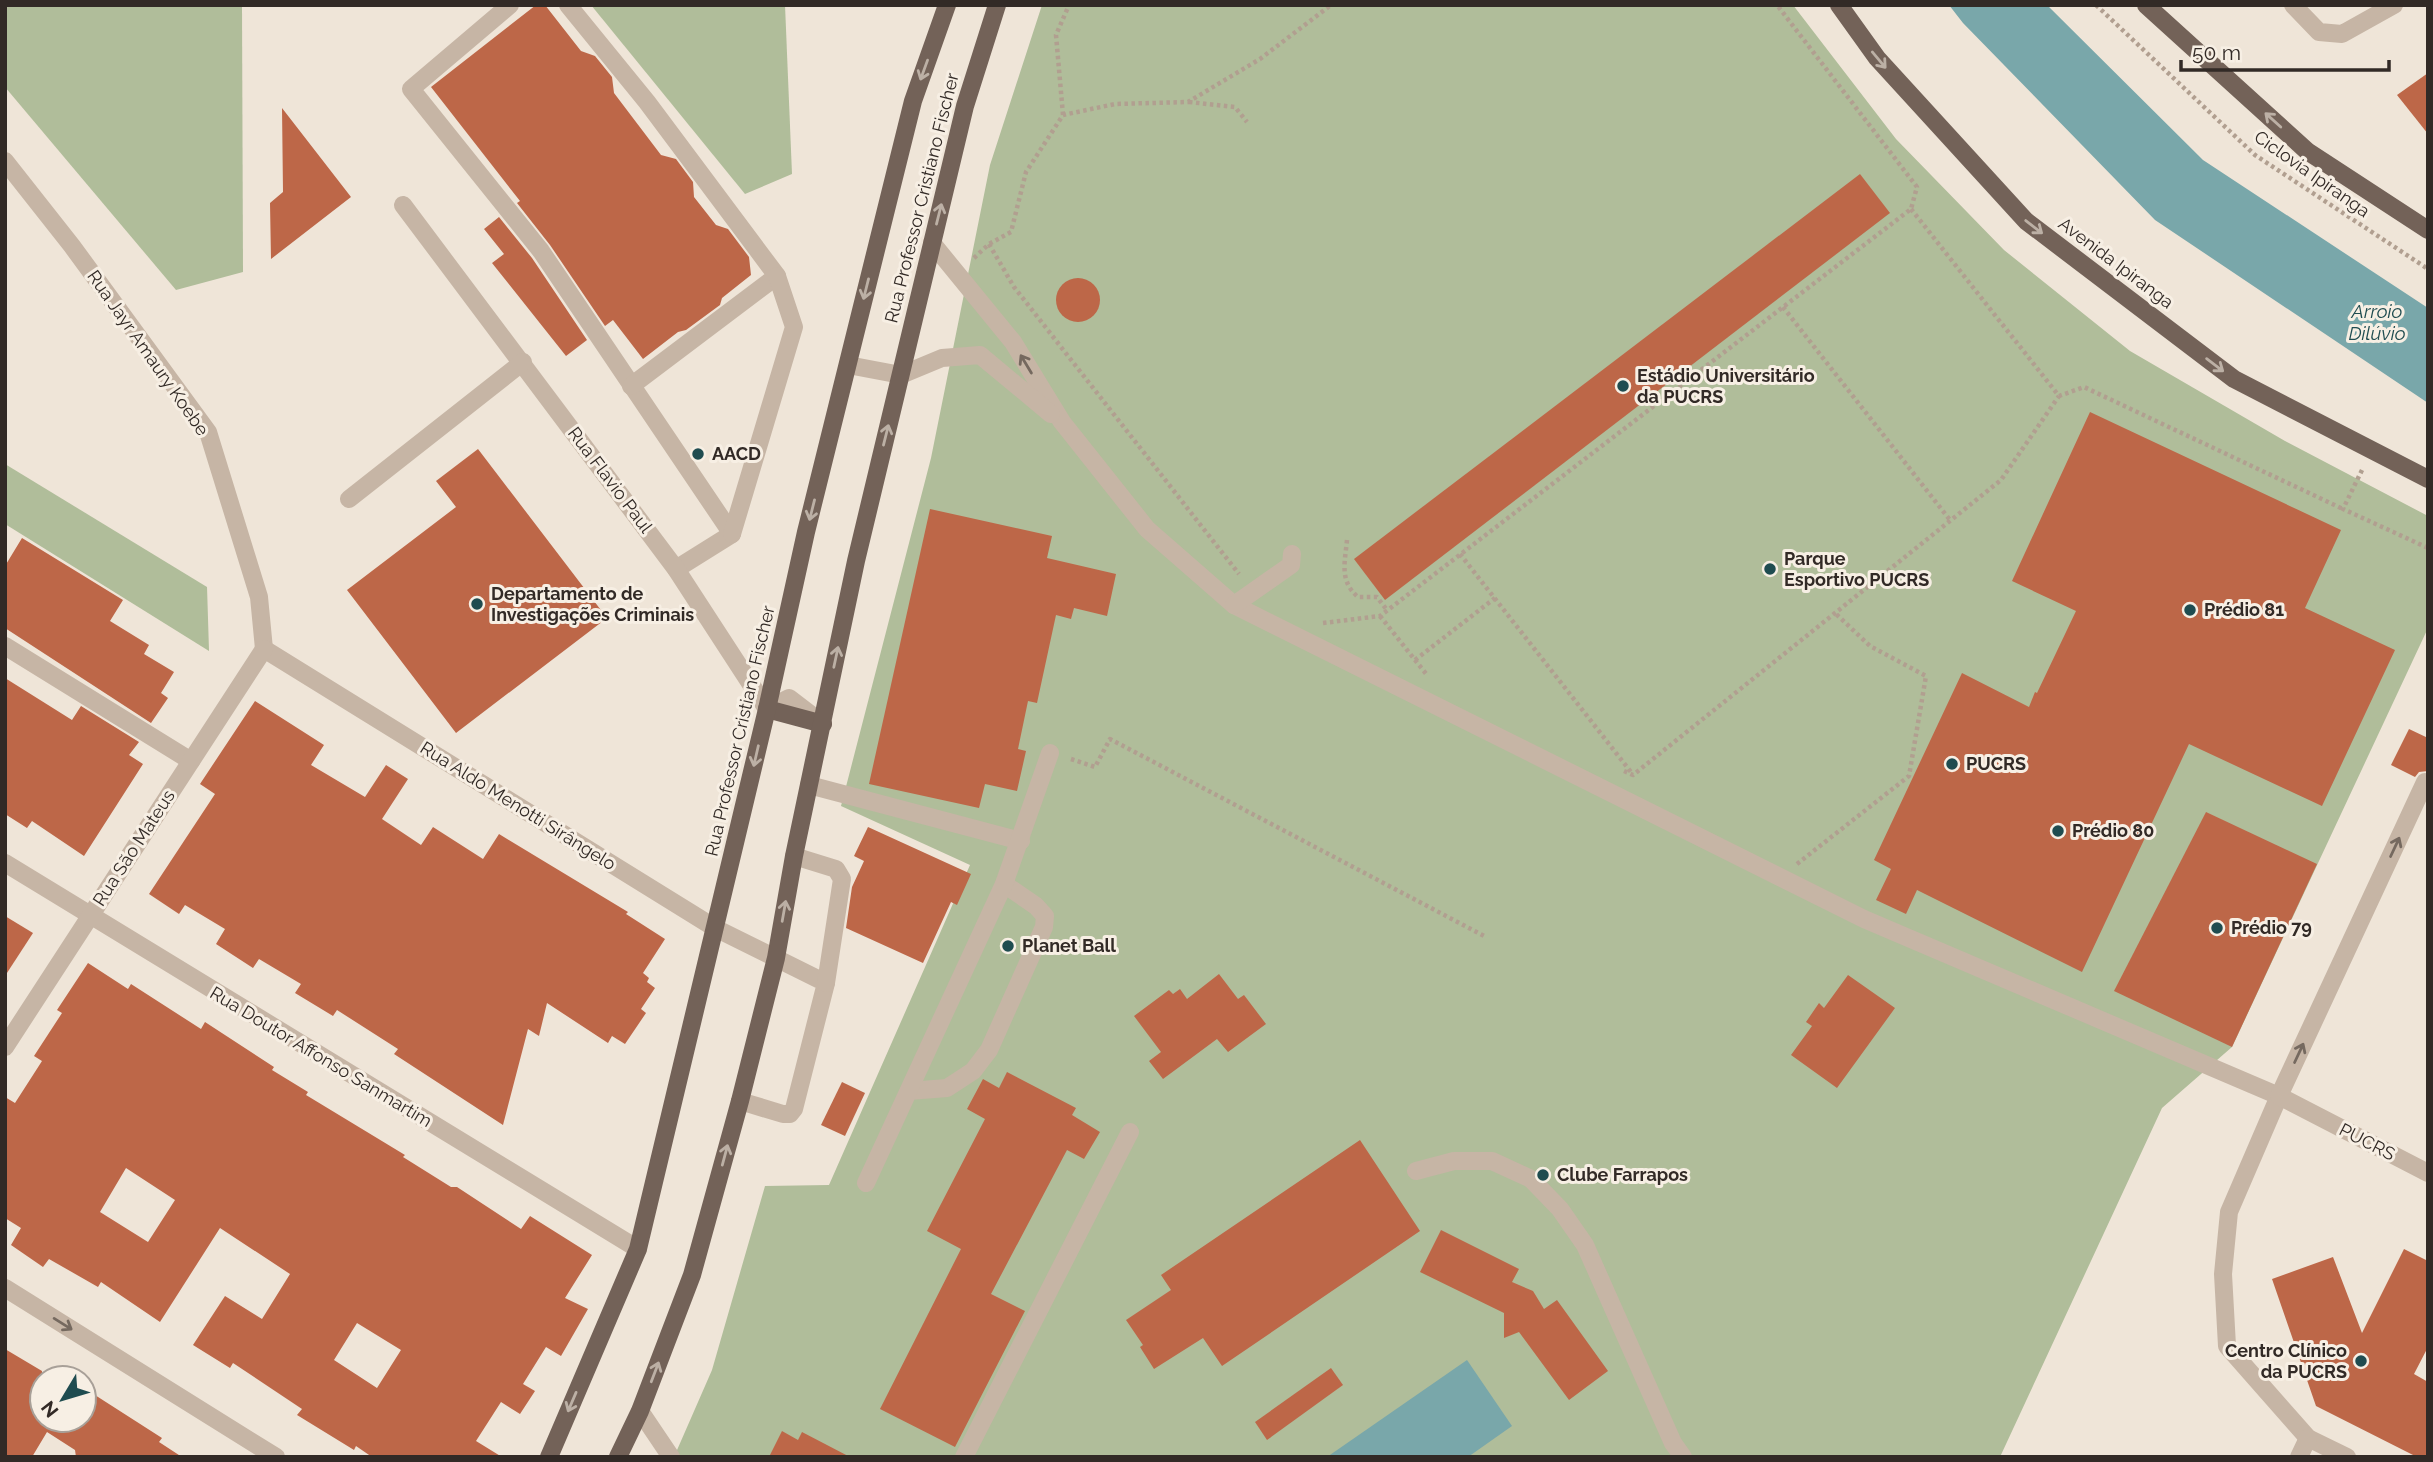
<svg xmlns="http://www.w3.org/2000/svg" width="2433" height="1462" viewBox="0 0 2433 1462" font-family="Raleway,sans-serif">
  <rect width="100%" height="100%" fill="#efe5d8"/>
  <!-- green -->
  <g fill="#b0bd9a">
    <polygon points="5,5 242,5 243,272 176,290 5,87"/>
    <polygon points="591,5 785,5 792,174 745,194"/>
    <polygon points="1042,5 1793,5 1896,139 2004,250 2130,351 2285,441 2428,516 2428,628 2232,1047 2162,1108 2000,1457 674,1457 712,1370 765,1186 829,1185 970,865 841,806 931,458 990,165"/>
    <polygon points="5,464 207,587 209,651 5,524"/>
  </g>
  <!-- water -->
  <g fill="#79a7aa">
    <polygon points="1949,5 2047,5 2203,160 2428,308 2428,403 2155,220 1963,23"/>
    <polygon points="1467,1360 1512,1426 1468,1457 1327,1457"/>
  </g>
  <!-- building -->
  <g fill="#bd6748" fill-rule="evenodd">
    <polygon points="536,5 545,5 581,51 595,56 612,77 614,93 661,155 676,159 693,182 694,197 716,225 728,229 749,257 751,275 722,298 720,305 686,330 678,332 643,359 613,320 605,326 550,245 517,203 520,201 431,87"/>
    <polygon points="2428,73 2428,134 2397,95"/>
    <polygon points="282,108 351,197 271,259 270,203 283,192"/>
    <polygon points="1860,174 1890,213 1385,600 1354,559"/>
    <polygon points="499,217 532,258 587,340 566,356 492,263 504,254 484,229"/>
    <circle cx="1078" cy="300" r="22"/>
    <polygon points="2090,412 2341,530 2305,608 2395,650 2322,806 2189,744 2082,972 1917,890 1906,914 1876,900 1891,869 1874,860 1962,673 2029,707 2035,692 2037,693 2076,611 2012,581"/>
    <polygon points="478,449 607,618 456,733 347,590 456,507 436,481"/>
    <polygon points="930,509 1052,536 1047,558 1116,574 1107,616 1074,608 1071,619 1056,615 1037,703 1028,701 1018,749 1026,751 1017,791 985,784 979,808 869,784"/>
    <polygon points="22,538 123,600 110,621 149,645 144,654 174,672 161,693 168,698 151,723 5,628 5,566"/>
    <polygon points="5,678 72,720 81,706 139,742 129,755 143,764 84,856 32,821 27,828 5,814"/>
    <polygon points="255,701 324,745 311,765 365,797 386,765 408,779 382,819 421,845 433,827 483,859 499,834 628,912 626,914 665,939 643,973 649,978 647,982 655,988 641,1009 646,1013 625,1044 612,1036 608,1043 547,1003 539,1036 528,1029 503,1125 394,1054 398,1049 337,1010 333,1016 295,993 301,984 259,959 253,968 216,944 225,929 185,905 179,914 149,894 215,794 200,784"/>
    <polygon points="2409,729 2428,738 2428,771 2419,772 2415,777 2391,765"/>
    <polygon points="2206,812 2317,864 2232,1047 2114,991"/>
    <polygon points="868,827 971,874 957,905 951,902 923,963 846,928 852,887 864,861 854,856"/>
    <polygon points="5,916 33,933 5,976"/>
    <path d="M88,963L128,989L131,984L201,1029L205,1022L274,1067L272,1070L308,1092L306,1095L405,1155L403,1157L451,1187H457L521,1229L530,1216L592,1255L565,1298L588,1309L561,1356L546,1347L523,1384L535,1391L520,1414L501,1402L476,1441L502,1457H372L356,1446L354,1450L297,1415L302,1409L233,1363L230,1368L193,1345L225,1296L262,1319L290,1274L220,1228L160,1322L101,1282L98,1287L49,1259L43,1267L11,1245L21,1228L5,1218V1097L15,1103L42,1061L34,1056L62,1013L57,1010ZM126,1168L175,1200L148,1242L100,1212ZM357,1323L401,1350L377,1388L334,1360Z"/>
    <polygon points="1219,974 1238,999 1244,995 1266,1024 1228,1052 1217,1039 1163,1079 1149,1061 1161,1052 1134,1016 1169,990 1173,994 1180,989 1187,999"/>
    <polygon points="1848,975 1895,1008 1837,1088 1791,1055 1812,1026 1806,1022 1819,1003 1824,1008"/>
    <polygon points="1007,1072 1076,1108 1072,1115 1100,1132 1084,1159 1067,1150 991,1294 1025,1311 955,1447 880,1409 961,1249 927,1231 985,1119 967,1109 983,1079 999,1088"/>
    <polygon points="842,1082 865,1093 845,1136 821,1125"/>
    <polygon points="1360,1140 1420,1231 1222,1366 1203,1338 1154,1369 1140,1347 1143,1345 1126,1320 1171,1290 1161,1275"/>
    <polygon points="1441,1230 1519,1269 1512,1282 1533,1291 1544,1309 1557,1300 1608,1371 1569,1400 1519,1332 1504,1338 1504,1313 1420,1272"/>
    <polygon points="2404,1249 2428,1261 2428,1347 2414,1374 2428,1382 2428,1457 2417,1457 2316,1406 2272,1279 2333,1257 2362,1333"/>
    <polygon points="5,1349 42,1371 42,1420 84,1420 84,1388 162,1438 159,1442 182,1457 76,1457 75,1450 47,1432 32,1457 5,1457"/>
    <polygon points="1331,1368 1343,1385 1267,1440 1255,1422"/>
    <polygon points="782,1431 798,1440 802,1432 850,1457 769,1457"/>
  </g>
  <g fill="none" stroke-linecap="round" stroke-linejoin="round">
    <!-- path -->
    <g stroke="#b19f90" stroke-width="4.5" stroke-dasharray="3.5 3.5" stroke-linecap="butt">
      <polyline points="2096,5 2255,155 2428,269"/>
      <polyline points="1189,102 1235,107 1247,122"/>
      <polyline points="1063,115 1056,35 1069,5"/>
      <polyline points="1911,209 2059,396 2084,387 2343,509"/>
      <polyline points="989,244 1014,287 1239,574"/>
      <polyline points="974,258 989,244 1011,232 1026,172 1063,115 1115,104 1188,102 1260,59 1331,5"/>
      <polyline points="1783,307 1950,520"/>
      <polyline points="2362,470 2343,509 2428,548"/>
      <path d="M1347,540C1345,562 1339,581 1358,597H1377L1387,610"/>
      <polyline points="1460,554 1631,772"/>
      <polyline points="1380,616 1427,675"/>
      <polyline points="1323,623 1380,616 1911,209 1917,187 1777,5"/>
      <polyline points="1415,660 1495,598"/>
      <polyline points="1071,759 1095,767 1110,739 1486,937"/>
      <polyline points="1624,771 1633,775 2001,480 2059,396"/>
      <polyline points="1797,864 1909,776 1926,676 1870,646 1835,613"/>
    </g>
    <!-- minor -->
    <g stroke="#c6b5a5" stroke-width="18">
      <polyline points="510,5 411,89 541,251 732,534 676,569"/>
      <polyline points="568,5 647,102 777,276 631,386"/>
      <polyline points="2293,5 2319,32 2342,34 2394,5"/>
      <polyline points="5,161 72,246 208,432 259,597 264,649"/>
      <polyline points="403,205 676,569 767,709 789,698 823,724"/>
      <polyline points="932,243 1013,342 1062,422 1147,529 1234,605 1864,919 2279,1096 2229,1212 2223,1274 2227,1346 2308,1438 2347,1457"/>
      <polyline points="848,365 901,375 942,358 980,355 1051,414"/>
      <polyline points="349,499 523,362"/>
      <polyline points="732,534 794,327 777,276"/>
      <polyline points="1234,605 1291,565 1292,554"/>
      <polyline points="5,646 191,761"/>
      <polyline points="264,649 715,928 826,983 794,1109 790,1114 783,1114 740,1101"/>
      <polyline points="2425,782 2279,1096 2428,1173"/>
      <polyline points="809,785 1021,841"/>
      <polyline points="794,856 836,869 842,879 826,983"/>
      <polyline points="5,863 638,1249"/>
      <polyline points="5,1047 264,649"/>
      <polyline points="909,1091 947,1088 973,1071 989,1050 1044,927 1045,916 1036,906 1004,884"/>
      <polyline points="1416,1171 1454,1161 1492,1161 1531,1179 1560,1209 1585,1245 1673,1443 1683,1457"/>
      <polyline points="866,1183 1004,884 1050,753"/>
      <polyline points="5,1288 276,1457"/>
      <polyline points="640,1411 671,1457"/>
      <polyline points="964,1457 1130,1132"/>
      <polyline points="2299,1457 2308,1438"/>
    </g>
    <!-- major -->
    <g stroke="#736258" stroke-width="18">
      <polyline points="1839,5 1877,58 2026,221 2234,379 2428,479"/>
      <polyline points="2146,5 2307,151 2428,230"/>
      <polyline points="767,709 823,724"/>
      <polyline points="549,1457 638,1249 767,709 806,532 913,101 947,5"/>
      <polyline points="618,1457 640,1411 692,1275 740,1101 776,958 794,856 856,561 965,106 997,5"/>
    </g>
  </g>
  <!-- one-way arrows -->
  <defs><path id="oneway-shaft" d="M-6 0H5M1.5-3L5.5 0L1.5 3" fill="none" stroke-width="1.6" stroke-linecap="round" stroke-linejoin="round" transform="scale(1.75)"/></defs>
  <g stroke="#bcb0a5">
    <use href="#oneway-shaft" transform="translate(1879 60) rotate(50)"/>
    <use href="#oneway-shaft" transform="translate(924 70) rotate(110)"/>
    <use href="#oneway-shaft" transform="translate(2273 120) rotate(-138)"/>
    <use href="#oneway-shaft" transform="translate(939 214) rotate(-76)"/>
    <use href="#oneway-shaft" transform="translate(2034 227) rotate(38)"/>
    <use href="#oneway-shaft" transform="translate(866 289) rotate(104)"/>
    <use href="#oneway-shaft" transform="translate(2215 365) rotate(37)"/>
    <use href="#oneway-shaft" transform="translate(886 435) rotate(-76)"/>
    <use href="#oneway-shaft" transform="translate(812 510) rotate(104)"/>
    <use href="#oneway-shaft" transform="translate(836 657) rotate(-78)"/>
    <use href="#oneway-shaft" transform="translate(756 756) rotate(103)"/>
    <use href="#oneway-shaft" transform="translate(784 911) rotate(-80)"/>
    <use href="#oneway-shaft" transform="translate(725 1155) rotate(-75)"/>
    <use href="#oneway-shaft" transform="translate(655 1372) rotate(-69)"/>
    <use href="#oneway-shaft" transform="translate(572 1402) rotate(113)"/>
  </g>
  <g stroke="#75695f">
    <use href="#oneway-shaft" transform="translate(1026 364) rotate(-121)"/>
    <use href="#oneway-shaft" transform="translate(2395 847) rotate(-65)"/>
    <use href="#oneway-shaft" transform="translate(2299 1053) rotate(-65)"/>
    <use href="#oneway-shaft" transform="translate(63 1324) rotate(32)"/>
  </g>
  <!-- markers -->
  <g fill="#1f4c50" stroke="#f7efe4" stroke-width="2.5">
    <circle cx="1623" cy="386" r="7"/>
    <circle cx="698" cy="454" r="7"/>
    <circle cx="1770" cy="569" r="7"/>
    <circle cx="477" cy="604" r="7"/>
    <circle cx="2190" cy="610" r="7"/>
    <circle cx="1952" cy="764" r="7"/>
    <circle cx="2058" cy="831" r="7"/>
    <circle cx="2217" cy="928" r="7"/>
    <circle cx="1008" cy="946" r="7"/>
    <circle cx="1543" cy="1175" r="7"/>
    <circle cx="2361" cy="1361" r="7"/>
  </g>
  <g text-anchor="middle" stroke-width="6" stroke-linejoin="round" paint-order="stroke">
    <!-- street labels -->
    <g font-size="18" fill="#322a26" stroke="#f7efe4">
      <text transform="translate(2312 174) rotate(35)" y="6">Ciclovia Ipiranga</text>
      <text transform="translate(922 198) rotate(-76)" y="6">Rua Professor Cristiano Fischer</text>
      <text transform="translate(2116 263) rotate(37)" y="6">Avenida Ipiranga</text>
      <text transform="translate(148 353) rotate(55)" y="6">Rua Jayr Amaury Koebe</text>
      <text transform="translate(610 480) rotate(53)" y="6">Rua Flavio Paul</text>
      <text transform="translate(740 731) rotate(-77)" y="6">Rua Professor Cristiano Fischer</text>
      <text transform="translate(518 806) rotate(32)" y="6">Rua Aldo Menotti Sirângelo</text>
      <text transform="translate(134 848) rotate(-57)" y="6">Rua São Mateus</text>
      <text transform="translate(321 1057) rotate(31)" y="6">Rua Doutor Affonso Sanmartim</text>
      <text transform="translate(2367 1142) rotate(27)" y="6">PUCRS</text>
    </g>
    <!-- poi labels -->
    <g font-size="18" font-weight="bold" fill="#322a26" stroke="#f7efe4" text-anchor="start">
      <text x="1637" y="382">Estádio Universitário<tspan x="1637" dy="21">da PUCRS</tspan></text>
      <text x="712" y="460">AACD</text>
      <text x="1784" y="565">Parque<tspan x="1784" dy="21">Esportivo PUCRS</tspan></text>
      <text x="491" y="600">Departamento de<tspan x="491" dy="21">Investigações Criminais</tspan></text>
      <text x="2204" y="616">Prédio 81</text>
      <text x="1966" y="770">PUCRS</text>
      <text x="2072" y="837">Prédio 80</text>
      <text x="2231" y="934">Prédio 79</text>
      <text x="1022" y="952">Planet Ball</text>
      <text x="1557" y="1181">Clube Farrapos</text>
      <text x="2347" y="1357" text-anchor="end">Centro Clínico<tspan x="2347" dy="21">da PUCRS</tspan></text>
    </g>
    <!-- water labels -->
    <g font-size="19" font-style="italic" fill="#1f4c50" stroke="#f7efe4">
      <text x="2377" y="318">Arroio<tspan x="2377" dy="22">Dilúvio</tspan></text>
    </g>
  </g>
  <!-- border -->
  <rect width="2433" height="1462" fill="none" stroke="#322a26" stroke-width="14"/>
  <!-- north arrow -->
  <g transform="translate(63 1399) rotate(232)"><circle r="33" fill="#f7efe4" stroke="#a8a098" stroke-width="2"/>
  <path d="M0-5L12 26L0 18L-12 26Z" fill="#1f4c50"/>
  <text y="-10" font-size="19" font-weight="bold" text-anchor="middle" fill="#322a26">N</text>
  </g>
  <!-- scale -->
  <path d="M2181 60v10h208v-10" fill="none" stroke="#322a26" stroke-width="3.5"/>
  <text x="2192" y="60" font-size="21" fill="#322a26" stroke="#f7efe4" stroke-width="5" paint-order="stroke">50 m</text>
</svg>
